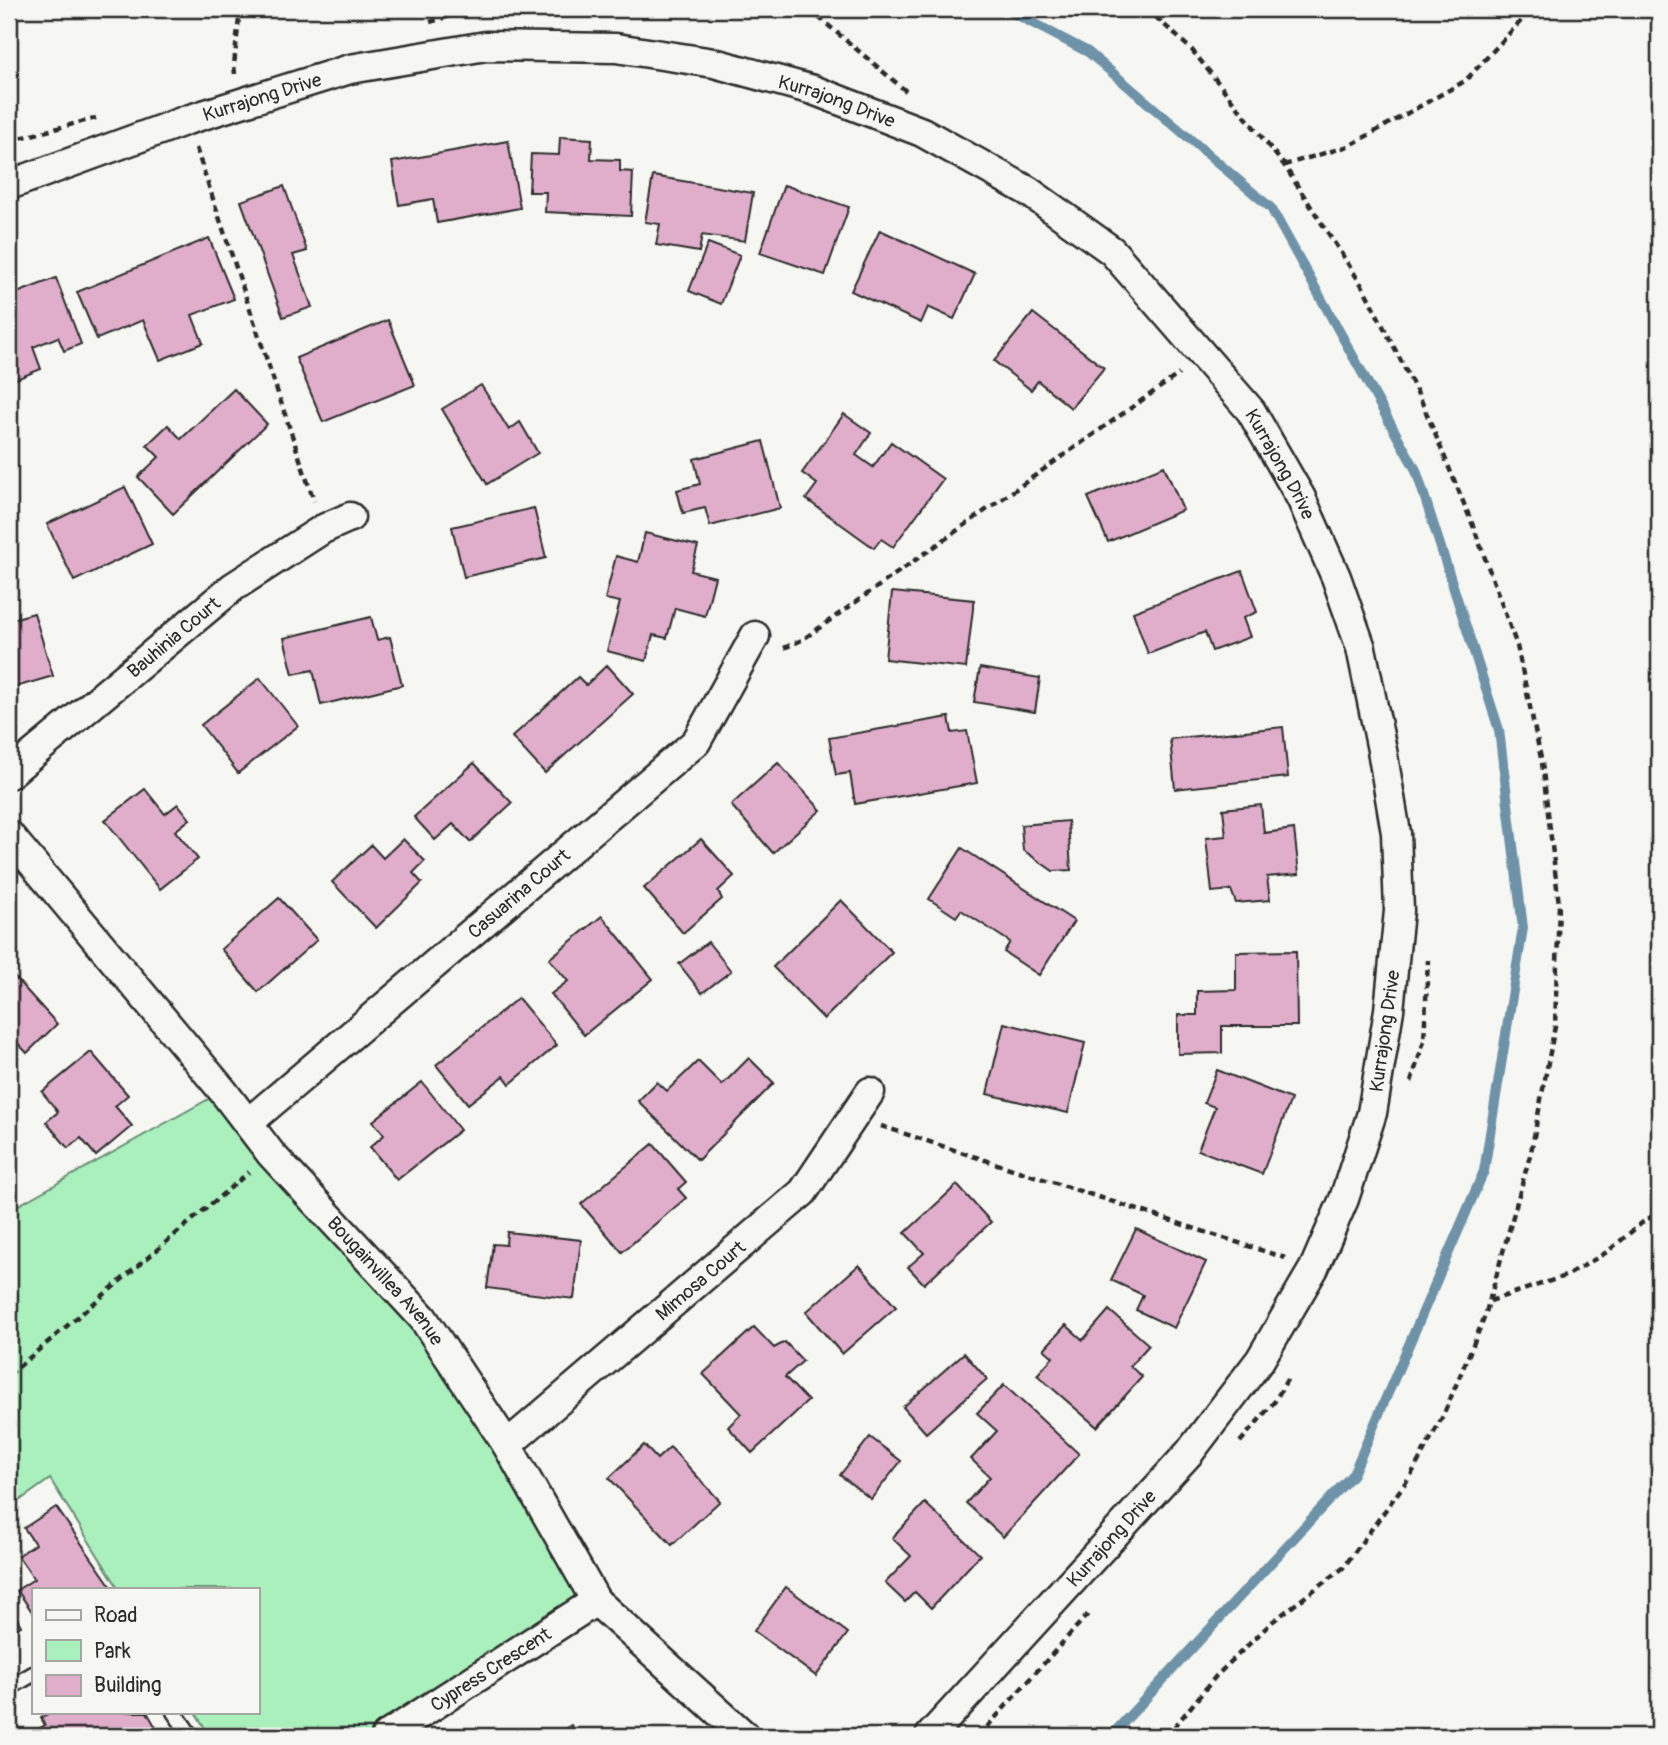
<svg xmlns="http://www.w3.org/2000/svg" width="1668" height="1745" viewBox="0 0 1668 1745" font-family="Pangolin,sans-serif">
  <rect width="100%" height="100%" fill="#f6f6f2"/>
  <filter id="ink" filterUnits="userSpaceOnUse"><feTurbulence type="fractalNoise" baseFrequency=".0143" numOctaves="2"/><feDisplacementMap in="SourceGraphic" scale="14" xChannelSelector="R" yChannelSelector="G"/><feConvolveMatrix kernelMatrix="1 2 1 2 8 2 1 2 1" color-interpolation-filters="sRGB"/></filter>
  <g filter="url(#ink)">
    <!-- green -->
    <polygon fill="#a9f0bd" stroke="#6a8e74" stroke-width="2" points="223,1091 423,1318 596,1601 386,1736 210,1736 195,1712 257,1712 257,1589 119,1589 50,1479 9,1508 9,1201 15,1207"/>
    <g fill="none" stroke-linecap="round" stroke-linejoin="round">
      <!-- stream -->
      <polyline stroke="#6e92a8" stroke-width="10" points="1006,9 1088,52 1271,208 1416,470 1499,730 1523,928 1484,1171 1353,1474 1111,1736"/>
    </g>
    <!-- building -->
    <g fill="#e0aecb" stroke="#2b2b2b" stroke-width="2">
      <polygon points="560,137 592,139 591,159 620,160 620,171 633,172 631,216 545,212 546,192 529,192 531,154 559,155"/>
      <polygon points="508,141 520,208 437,223 433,199 399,205 392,162"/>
      <polygon points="653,176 753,193 745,241 702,235 699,252 656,245 660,224 645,222"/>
      <polygon points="784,185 849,207 825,275 760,253"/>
      <polygon points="284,186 307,251 293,255 312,307 283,317 241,201"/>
      <polygon points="880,230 975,274 954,319 928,307 921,323 851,291"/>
      <polygon points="209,238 234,299 192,315 203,343 160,360 143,320 97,339 77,292"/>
      <polygon points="708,243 740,255 721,304 689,291"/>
      <polygon points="56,278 81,344 64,351 58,337 33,347 41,369 9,382 9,296"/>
      <polygon points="1033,313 1104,368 1071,408 1038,381 1031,390 994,361"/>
      <polygon points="388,320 415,385 323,422 296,358"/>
      <polygon points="481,385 509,430 520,422 538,453 487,484 442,409"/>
      <polygon points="234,389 267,424 173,514 138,477 159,457 147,445 168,425 181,439"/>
      <polygon points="844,414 871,433 856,455 873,467 891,442 943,479 893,547 881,539 874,548 806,499 817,484 802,473"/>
      <polygon points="763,441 780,508 710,526 705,508 683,513 677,490 700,484 694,459"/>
      <polygon points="1164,466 1183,510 1108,542 1088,497"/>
      <polygon points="125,487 152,544 74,581 47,524"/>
      <polygon points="534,508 546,558 464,577 452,527"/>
      <polygon points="645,533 698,546 691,571 715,577 705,616 675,608 667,638 653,635 646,661 607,651 620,602 605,599 616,556 638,562"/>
      <polygon points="1242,571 1257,612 1243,618 1250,637 1212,651 1205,632 1148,654 1133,612"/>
      <polygon points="892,592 974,600 966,668 885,659"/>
      <polygon points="34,613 53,676 9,689 9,634 13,633 9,620"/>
      <polygon points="371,617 377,640 390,637 402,685 321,705 313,670 293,674 284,638"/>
      <polygon points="607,665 633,694 545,773 512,737 578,677 586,685"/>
      <polygon points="980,668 1040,678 1035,712 974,702"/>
      <polygon points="260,678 298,726 238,773 201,725"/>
      <polygon points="949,717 952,733 967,731 977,783 855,804 850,773 836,775 829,738"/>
      <polygon points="1283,727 1288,777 1175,789 1170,739"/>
      <polygon points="474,763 512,803 470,842 453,824 435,840 414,817"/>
      <polygon points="778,763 821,810 773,853 731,805"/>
      <polygon points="145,789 165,814 178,804 190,819 175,831 198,859 160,889 105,820"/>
      <polygon points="1261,805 1264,833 1294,829 1299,874 1267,877 1270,900 1236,903 1231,890 1212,892 1206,838 1226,836 1223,809"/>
      <polygon points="1068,821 1071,870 1053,871 1023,850 1021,825"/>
      <polygon points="403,839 425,861 413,873 422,883 376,928 332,882 371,845 383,858"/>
      <polygon points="701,839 734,876 718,891 722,899 683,933 644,888"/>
      <polygon points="962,848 1074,921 1039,975 1004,952 1010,942 961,910 956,917 929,899"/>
      <polygon points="279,898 317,940 258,992 221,949"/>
      <polygon points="841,900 892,952 824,1019 773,967"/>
      <polygon points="602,916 653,979 584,1035 551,994 568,981 549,959"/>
      <polygon points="708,942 731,971 702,993 679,964"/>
      <polygon points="1296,951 1297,1026 1222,1026 1222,1053 1178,1054 1178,1015 1197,1015 1197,991 1236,990 1236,952"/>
      <polygon points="9,971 57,1024 27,1053 11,1036 9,1038"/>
      <polygon points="518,998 557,1045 510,1084 504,1076 468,1104 436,1065"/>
      <polygon points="1004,1023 1085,1043 1068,1113 987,1094"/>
      <polygon points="91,1052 128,1095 115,1106 132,1126 96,1156 81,1138 68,1148 46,1122 58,1112 42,1092"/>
      <polygon points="749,1058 774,1083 698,1160 638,1101 657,1082 667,1091 698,1061 722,1085"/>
      <polygon points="1217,1070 1291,1099 1262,1174 1198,1150 1215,1107 1204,1103"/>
      <polygon points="422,1082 460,1130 397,1180 370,1147 384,1135 373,1121"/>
      <polygon points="653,1144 686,1182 678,1189 686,1198 622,1252 581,1204"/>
      <polygon points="957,1185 991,1222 924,1284 908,1267 924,1253 905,1233"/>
      <polygon points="1136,1229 1206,1262 1174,1328 1136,1310 1143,1295 1111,1280"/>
      <polygon points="507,1232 581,1240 574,1299 487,1288 493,1244 506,1245"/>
      <polygon points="859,1265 896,1307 842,1354 806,1312"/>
      <polygon points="1109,1310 1149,1345 1130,1366 1142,1377 1097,1427 1037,1375 1053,1357 1044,1349 1066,1325 1083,1340"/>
      <polygon points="754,1327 774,1348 785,1342 803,1361 785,1377 808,1401 752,1453 728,1427 741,1414 703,1374"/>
      <polygon points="964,1353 987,1379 926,1433 903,1407"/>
      <polygon points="1004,1385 1079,1454 1003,1537 966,1503 990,1477 971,1459 997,1431 977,1413"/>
      <polygon points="870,1437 901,1461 871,1499 840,1475"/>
      <polygon points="644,1445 657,1459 670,1447 720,1501 672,1545 609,1478"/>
      <polygon points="925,1503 980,1555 931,1608 915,1592 905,1602 885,1583 911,1556 892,1538"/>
      <polygon points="56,1507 113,1589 33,1589 33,1613 17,1590 34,1579 18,1556 35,1544 24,1528"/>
      <polygon points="786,1587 848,1633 816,1676 754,1631"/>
      <polygon points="9,1604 21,1626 9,1633"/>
      <polygon points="51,1712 147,1712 158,1731 149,1736 27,1736 45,1725 41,1718"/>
      <polygon points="571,1725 578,1736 553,1736"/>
    </g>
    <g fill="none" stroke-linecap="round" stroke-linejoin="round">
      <defs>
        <g id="service">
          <polyline points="9,1688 33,1674"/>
          <polyline points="174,1712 191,1736"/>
        </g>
        <g id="minor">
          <path id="s1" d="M9,185L187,120L350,69L486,46L616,48L714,63L813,90L922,132L1028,191L1112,251L1251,411L1301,498L1336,577L1361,648L1382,750L1396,833L1399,911L1389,1010L1372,1113L1344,1199L1314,1268L1260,1360L1189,1453L930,1736"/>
          <path id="s2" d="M9,774L233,587L323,529L350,517"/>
          <path id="s3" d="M9,835L223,1091L271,1154L423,1318L507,1445L596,1601L745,1736"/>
          <path id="s4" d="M248,1123L696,742L755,636"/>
          <path id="s5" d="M507,1445L803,1192L870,1092"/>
          <path id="s6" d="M386,1736L596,1601"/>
        </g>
      </defs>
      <!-- service casing -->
      <use href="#service" stroke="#2b2b2b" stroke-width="19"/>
      <!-- minor casing -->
      <use href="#minor" stroke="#2b2b2b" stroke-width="33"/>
      <!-- path -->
      <g stroke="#2b2b2b" stroke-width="4.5" stroke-dasharray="7 5" stroke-linecap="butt">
        <polyline points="809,9 907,92"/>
        <polyline points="1147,9 1192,50 1284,165 1363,287 1421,400 1474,528 1517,646 1542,763 1559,904 1555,1026 1531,1152 1485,1316 1443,1416 1411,1475 1343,1568 1272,1622 1216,1676 1167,1736"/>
        <polyline points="430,22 461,13 484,9"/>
        <polyline points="235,74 234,65 240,9"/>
        <polyline points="9,141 96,118"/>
        <polyline points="196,148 314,501"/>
        <polyline points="1284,165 1349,146 1465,81 1532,9"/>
        <polyline points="784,648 802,640 1179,374"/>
        <polyline points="1411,1082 1424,1041 1428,960"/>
        <polyline points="881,1126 1285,1258"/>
        <polyline points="1490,1301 1568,1275 1607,1252 1643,1222 1659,1212"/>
        <polyline points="9,1375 249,1172"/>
        <polyline points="1240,1442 1275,1401 1289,1376"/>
        <polyline points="979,1736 1088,1614"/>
      </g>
      <!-- service -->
      <use href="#service" stroke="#f6f6f2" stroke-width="14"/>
      <!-- minor -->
      <use href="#minor" stroke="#f6f6f2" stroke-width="28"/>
    </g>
  </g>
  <g text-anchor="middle" stroke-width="6" stroke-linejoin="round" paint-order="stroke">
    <!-- street labels -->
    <g font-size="19" fill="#2b2b2b" stroke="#f6f6f2">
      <text dy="7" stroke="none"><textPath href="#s1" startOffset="268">Kurrajong Drive</textPath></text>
      <text dy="7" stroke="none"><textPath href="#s1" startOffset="856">Kurrajong Drive</textPath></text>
      <text dy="7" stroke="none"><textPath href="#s1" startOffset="1444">Kurrajong Drive</textPath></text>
      <text dy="7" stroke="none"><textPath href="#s2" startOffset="214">Bauhinia Court</textPath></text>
      <text dy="7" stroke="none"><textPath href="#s4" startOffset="355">Casuarina Court</textPath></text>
      <text transform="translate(1384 1031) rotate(-82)" y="7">Kurrajong Drive</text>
      <text dy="7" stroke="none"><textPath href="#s5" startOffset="254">Mimosa Court</textPath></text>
      <text dy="7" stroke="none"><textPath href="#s3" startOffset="584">Bougainvillea Avenue</textPath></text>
      <text transform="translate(1111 1538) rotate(-48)" y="7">Kurrajong Drive</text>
      <text dy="7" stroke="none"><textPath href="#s6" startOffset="124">Cypress Crescent</textPath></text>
    </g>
  </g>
  <!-- margin -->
  <rect width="1668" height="1745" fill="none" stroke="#f6f6f2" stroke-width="35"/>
  <rect x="18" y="18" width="1633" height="1710" fill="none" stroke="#2b2b2b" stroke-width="2.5" filter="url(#ink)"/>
  <!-- legend -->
  <rect x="32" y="1588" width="228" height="126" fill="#f6f6f2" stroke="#a5a5a2" stroke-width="2"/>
  <rect x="46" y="1610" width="35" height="10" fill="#f6f6f2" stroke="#a5a5a2" stroke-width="2"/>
  <text x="94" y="1622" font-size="21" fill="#2b2b2b">Road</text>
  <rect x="46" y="1640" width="35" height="21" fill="#a9f0bd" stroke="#a5a5a2" stroke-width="2"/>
  <text x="94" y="1658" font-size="21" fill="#2b2b2b">Park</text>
  <rect x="46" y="1675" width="35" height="21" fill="#e0aecb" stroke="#a5a5a2" stroke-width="2"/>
  <text x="94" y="1692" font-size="21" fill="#2b2b2b">Building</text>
</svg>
